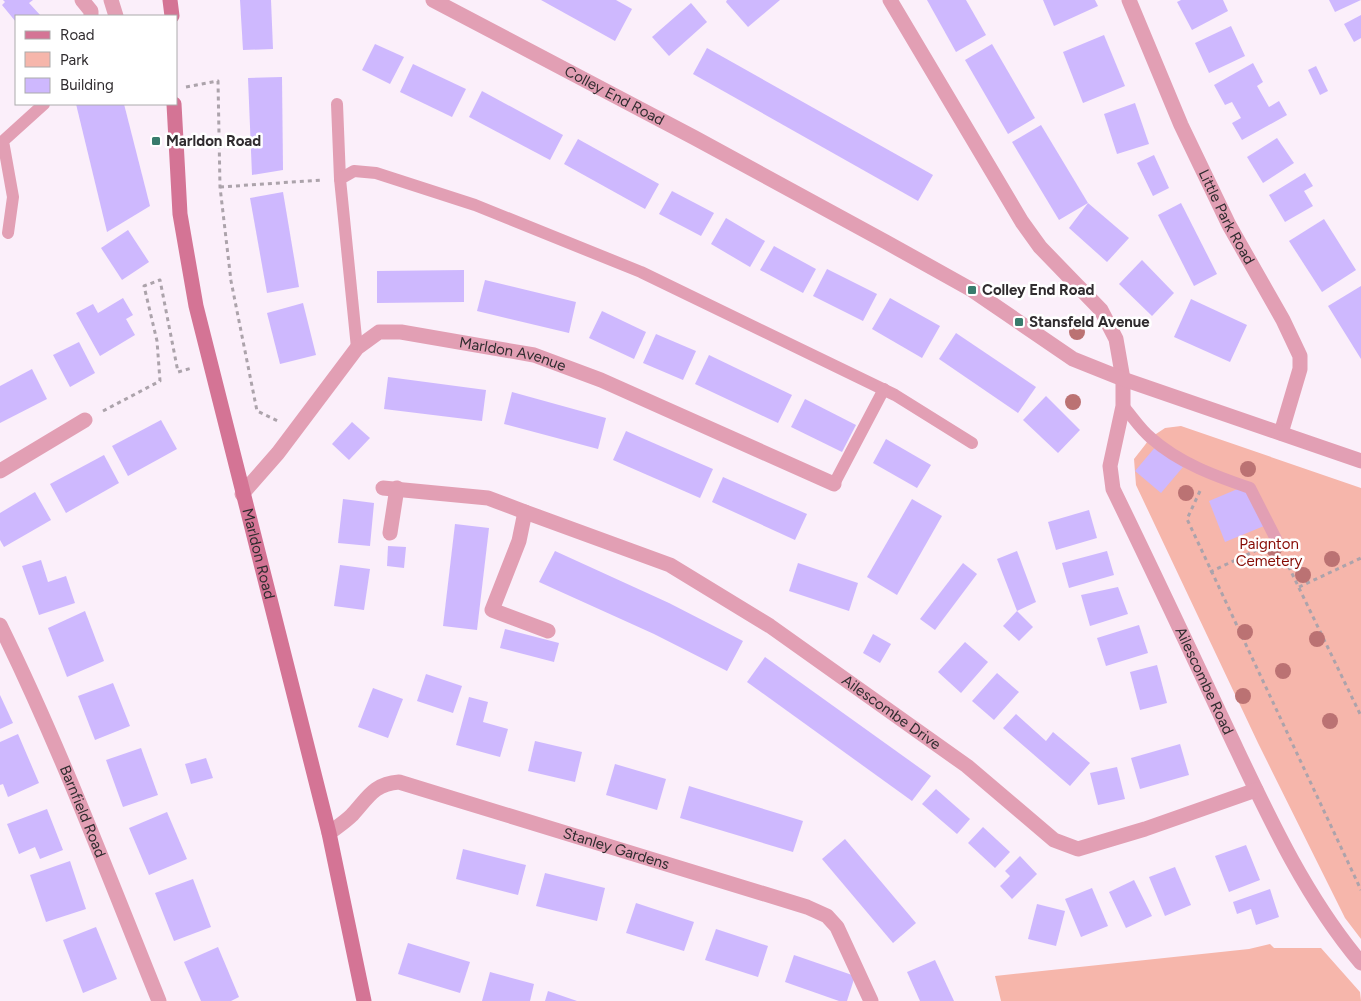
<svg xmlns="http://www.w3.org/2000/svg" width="1361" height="1001" viewBox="0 0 1361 1001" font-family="Figtree,sans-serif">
  <rect width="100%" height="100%" fill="#fbeffa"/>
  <!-- green -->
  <g fill="#f6b6ab">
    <polygon points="1181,426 1361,488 1361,939 1345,918 1258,743 1136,485 1134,459 1145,445 1150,438 1165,428"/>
    <polygon points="1270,944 1274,948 1321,948 1360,992 1361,1001 1001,1001 995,976 1249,949"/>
  </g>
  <!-- building -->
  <g fill="#ceb8fe">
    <polygon points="3,0 33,0 29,3 41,16 16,16 16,22 2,5 5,2"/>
    <polygon points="240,0 271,0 273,49 243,50"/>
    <polygon points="541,0 616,0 632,9 615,41"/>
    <polygon points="727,0 780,0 748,27 726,2"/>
    <polygon points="927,0 966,0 986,35 956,52"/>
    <polygon points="1043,0 1095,0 1098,6 1054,26"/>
    <polygon points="1181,0 1223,0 1228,11 1192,30 1177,2"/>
    <polygon points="1329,0 1361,0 1335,12"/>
    <polygon points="691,3 707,22 669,56 652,37"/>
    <polygon points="1361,15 1361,38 1354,42 1344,24"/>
    <polygon points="1231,26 1245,56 1209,73 1195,43"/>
    <polygon points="1104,35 1125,86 1083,103 1063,52"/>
    <polygon points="375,44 404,57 390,84 362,70"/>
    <polygon points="992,44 1035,118 1008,134 965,60"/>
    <polygon points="707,48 933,175 918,201 693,74"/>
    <polygon points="1253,63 1263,82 1257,86 1269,107 1279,101 1287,115 1242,140 1232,123 1241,118 1232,102 1225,105 1214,85"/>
    <polygon points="413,64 466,89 452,117 400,92"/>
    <polygon points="1316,66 1328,91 1320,95 1308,70"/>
    <polygon points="282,77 283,170 252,175 248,78"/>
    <polygon points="482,91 563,135 550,160 469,117"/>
    <polygon points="1135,103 1149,144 1117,154 1104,114"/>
    <polygon points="76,104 124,104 150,206 107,232"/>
    <polygon points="1041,125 1088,203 1059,220 1012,142"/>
    <polygon points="1277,138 1294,163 1263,183 1247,157"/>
    <polygon points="578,139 659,184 645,209 564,164"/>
    <polygon points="1154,155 1169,188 1153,196 1137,163"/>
    <polygon points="1305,173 1313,186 1304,191 1313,206 1285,222 1269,195"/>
    <polygon points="672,191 714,213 701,236 659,214"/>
    <polygon points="283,192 299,287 267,293 250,198"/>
    <polygon points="1088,203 1129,238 1107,262 1069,228"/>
    <polygon points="1181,203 1217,274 1194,286 1158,215"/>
    <polygon points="726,218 765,241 750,267 711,244"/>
    <polygon points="1324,219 1356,270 1322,292 1289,241"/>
    <polygon points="128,230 149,262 122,280 101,248"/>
    <polygon points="774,246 816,269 803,293 760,270"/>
    <polygon points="1142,260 1174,293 1152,316 1119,284"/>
    <polygon points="827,269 877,294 863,321 813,296"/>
    <polygon points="464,270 464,302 377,303 377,271"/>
    <polygon points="485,280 576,302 569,333 477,311"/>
    <polygon points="1361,286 1361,359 1328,306"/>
    <polygon points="123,298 133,315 126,319 135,335 100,356 76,313 93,304 98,313"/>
    <polygon points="890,298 940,326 922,358 872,329"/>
    <polygon points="1191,299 1247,325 1230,362 1174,337"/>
    <polygon points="303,303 316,355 280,364 267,313"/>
    <polygon points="602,311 646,332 634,359 589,338"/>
    <polygon points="956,333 1036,387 1018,413 939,359"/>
    <polygon points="656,334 696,351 683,380 643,363"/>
    <polygon points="79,342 95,373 70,387 53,355"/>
    <polygon points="709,355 792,395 778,423 695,384"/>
    <polygon points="32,369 47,399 0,423 0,386"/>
    <polygon points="388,377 486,390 482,421 384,409"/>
    <polygon points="512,392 606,418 598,449 504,424"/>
    <polygon points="1046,396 1080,430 1058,453 1023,420"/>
    <polygon points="805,399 856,425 842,452 791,427"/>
    <polygon points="161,420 177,449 128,476 112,446"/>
    <polygon points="352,422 370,438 349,460 332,444"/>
    <polygon points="626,431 713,469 700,498 613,460"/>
    <polygon points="886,439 931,465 917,488 873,463"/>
    <polygon points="1157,445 1183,467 1161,493 1135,471"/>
    <polygon points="104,455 119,483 66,513 50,484"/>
    <polygon points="723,477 807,514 795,540 712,502"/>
    <polygon points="1247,485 1264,526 1225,542 1209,501"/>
    <polygon points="35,492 51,520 4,547 0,540 0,513"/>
    <polygon points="343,499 374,503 370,546 338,543"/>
    <polygon points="912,499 942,516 897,595 867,577"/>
    <polygon points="1089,510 1097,538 1056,550 1048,522"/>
    <polygon points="455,524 489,528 477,630 443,626"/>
    <polygon points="388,546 406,547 404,568 387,566"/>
    <polygon points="555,551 669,603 743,641 727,671 654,634 539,582"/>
    <polygon points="1017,551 1036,602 1017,611 997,559"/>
    <polygon points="1107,551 1114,575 1069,588 1062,563"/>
    <polygon points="41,560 48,582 66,576 75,603 39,615 22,566"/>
    <polygon points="798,563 858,583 849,611 789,591"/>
    <polygon points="963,563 977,574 935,630 920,619"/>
    <polygon points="340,565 370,569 364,610 334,606"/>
    <polygon points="1118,587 1128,614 1090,626 1081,595"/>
    <polygon points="85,611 104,661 67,677 48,628"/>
    <polygon points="1017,611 1033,627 1019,641 1003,626"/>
    <polygon points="1139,625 1148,653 1106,666 1097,638"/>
    <polygon points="505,629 559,643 554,662 500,648"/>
    <polygon points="873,634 891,644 880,663 863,653"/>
    <polygon points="965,642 988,662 961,693 938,672"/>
    <polygon points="765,657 931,776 912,801 747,682"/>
    <polygon points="1157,665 1167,703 1140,710 1130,672"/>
    <polygon points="997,673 1019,692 994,720 972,701"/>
    <polygon points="426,674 462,686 453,713 417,701"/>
    <polygon points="113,683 130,726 95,740 78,696"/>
    <polygon points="373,688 403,699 388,738 358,727"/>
    <polygon points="0,695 13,723 0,729"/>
    <polygon points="469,697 488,702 483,722 508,729 500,757 456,745"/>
    <polygon points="1016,714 1046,741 1053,732 1090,763 1070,786 1003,728"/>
    <polygon points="18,734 39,783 8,797 3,784 0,785 0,742"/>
    <polygon points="535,741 582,752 575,782 528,771"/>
    <polygon points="1180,744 1189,775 1140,789 1131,758"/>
    <polygon points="141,748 158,795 123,807 106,760"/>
    <polygon points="206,758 213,778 191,784 185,764"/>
    <polygon points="615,764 666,779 657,810 606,795"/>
    <polygon points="1117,767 1125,799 1098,805 1090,773"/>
    <polygon points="689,786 803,821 793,852 680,818"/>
    <polygon points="936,789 970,819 957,834 922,804"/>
    <polygon points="47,809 63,850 40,859 35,847 19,854 7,824"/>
    <polygon points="167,812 187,859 149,875 129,828"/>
    <polygon points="983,827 1010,852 995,868 968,843"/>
    <polygon points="845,839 916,923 893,943 822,859"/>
    <polygon points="1246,845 1260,880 1229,892 1215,856"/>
    <polygon points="463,849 526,865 518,895 456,879"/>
    <polygon points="1020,856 1037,874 1012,899 1000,886 1010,876 1005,871"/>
    <polygon points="70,861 86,909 46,922 30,875"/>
    <polygon points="1175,867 1191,905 1165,916 1149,877"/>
    <polygon points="545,873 605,888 597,921 536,906"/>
    <polygon points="193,879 211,927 174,941 155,893"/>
    <polygon points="1134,880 1152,916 1126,928 1109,892"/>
    <polygon points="1092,888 1108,926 1081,937 1065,899"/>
    <polygon points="1270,889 1279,917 1256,925 1251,909 1237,914 1233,902"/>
    <polygon points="636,903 694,922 684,951 626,933"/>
    <polygon points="1037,904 1065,911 1056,946 1028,939"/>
    <polygon points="96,927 117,979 83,993 63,940"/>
    <polygon points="716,929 768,946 758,977 705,960"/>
    <polygon points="408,943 470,962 460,993 398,974"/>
    <polygon points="218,947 239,997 231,1001 201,1001 184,962"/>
    <polygon points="794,955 855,976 847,1001 839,1001 785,982"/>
    <polygon points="935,960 954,1001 920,1001 907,972"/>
    <polygon points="490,972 534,984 530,1001 482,1001"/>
    <polygon points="548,991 577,1001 545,1001"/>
  </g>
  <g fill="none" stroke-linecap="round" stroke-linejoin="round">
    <!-- path -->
    <g stroke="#aca3ab" stroke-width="3" stroke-dasharray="4 4" stroke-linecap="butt">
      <polyline points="186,87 218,81 220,187 231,281 257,411 278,421"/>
      <polyline points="220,187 322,180"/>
      <polyline points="103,411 160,381 157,341 144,286 160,280 178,372 192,368"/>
      <polyline points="1200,491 1187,519 1361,890"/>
      <polyline points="1285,559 1361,716"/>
      <polyline points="1210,572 1259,549"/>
      <polyline points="1299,587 1361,558"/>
    </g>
    <!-- service -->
    <g stroke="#e29fb4" stroke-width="12">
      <polyline points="337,104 340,179"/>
      <polyline points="8,233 13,197 3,141 44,104"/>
      <polyline points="357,348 340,179 354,171 376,173 475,205 641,272 895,395 972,443"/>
      <path d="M1123,406C1132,416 1140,429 1151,438C1179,463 1215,476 1250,488L1277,541"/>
      <polyline points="834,484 884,389"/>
    </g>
    <!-- minor -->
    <g stroke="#e29fb4" stroke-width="15">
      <polyline points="82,0 91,11 91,16"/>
      <polyline points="111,0 116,16"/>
      <path id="s1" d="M890,0L1022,222L1040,247L1101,310L1116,339L1123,379V406L1110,466L1113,489C1152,569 1190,650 1228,731C1266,811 1303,894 1361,963"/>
      <path id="s2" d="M1129,0L1181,125L1229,225L1283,320L1300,356V369L1281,433"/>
      <polyline points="0,471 85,420"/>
      <polyline points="383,488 488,498 525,512"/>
      <path id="s3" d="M242,494L278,453L357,348L379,332H401L534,355L601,380L834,484"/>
      <polyline points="390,533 397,488"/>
      <path id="s4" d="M0,625C60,747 108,875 159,1001"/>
      <path id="s5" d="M548,631L492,610L519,541L525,512L670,565L770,626L967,766L1054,840L1078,849L1145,829L1256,790"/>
      <path id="s6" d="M329,833C337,827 345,822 352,815C368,798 373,784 399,782L807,907L827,916L837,927L871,1001"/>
    </g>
    <!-- tertiary -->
    <path stroke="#e29fb4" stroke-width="15" id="s7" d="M433,0L695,138L886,242L972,290L1073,359L1123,379L1361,461"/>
    <!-- secondary -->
    <g stroke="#d47495" stroke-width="15">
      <polyline points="170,0 172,16"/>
      <path id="s8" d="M174,104L180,214L196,306L329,833L364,1001"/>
    </g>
  </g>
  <!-- trees -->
  <g fill="#bb7273">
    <circle cx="1077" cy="332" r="8"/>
    <circle cx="1073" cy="402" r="8"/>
    <circle cx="1248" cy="469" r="8"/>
    <circle cx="1186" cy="493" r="8"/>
    <circle cx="1274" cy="549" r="8"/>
    <circle cx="1332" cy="559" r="8"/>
    <circle cx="1303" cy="575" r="8"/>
    <circle cx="1245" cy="632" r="8"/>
    <circle cx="1317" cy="639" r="8"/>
    <circle cx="1283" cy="671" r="8"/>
    <circle cx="1243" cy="696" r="8"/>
    <circle cx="1330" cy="721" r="8"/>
  </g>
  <!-- markers -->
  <g fill="#387b6c" stroke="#fff" stroke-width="2">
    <rect x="151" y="136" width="10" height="10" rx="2.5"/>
    <rect x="967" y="285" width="10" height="10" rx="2.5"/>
    <rect x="1014" y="317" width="10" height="10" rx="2.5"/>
  </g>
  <g text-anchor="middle" stroke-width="5" stroke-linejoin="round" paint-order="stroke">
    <!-- street labels -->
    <g font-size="15" fill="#302c2f" stroke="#fff">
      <text dy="5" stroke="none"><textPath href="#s7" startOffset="205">Colley End Road</textPath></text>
      <text dy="5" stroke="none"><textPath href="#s2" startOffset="238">Little Park Road</textPath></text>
      <text dy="5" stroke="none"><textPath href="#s3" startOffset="349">Marldon Avenue</textPath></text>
      <text dy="5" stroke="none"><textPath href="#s8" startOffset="459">Marldon Road</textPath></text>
      <text dy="5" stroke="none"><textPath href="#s1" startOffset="774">Ailescombe Road</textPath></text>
      <text dy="5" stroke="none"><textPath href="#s5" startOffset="584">Ailescombe Drive</textPath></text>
      <text dy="5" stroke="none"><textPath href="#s4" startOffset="204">Barnfield Road</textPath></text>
      <text dy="5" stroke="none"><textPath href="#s6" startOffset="316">Stanley Gardens</textPath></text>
    </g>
    <!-- poi labels -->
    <g font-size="15" font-weight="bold" fill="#302c2f" stroke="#fff" text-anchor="start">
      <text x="166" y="146">Marldon Road</text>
      <text x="982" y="295">Colley End Road</text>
      <text x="1029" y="327">Stansfeld Avenue</text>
    </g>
    <!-- park labels -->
    <g font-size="15" fill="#860b04" stroke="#fff">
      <text x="1269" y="549">Paignton<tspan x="1269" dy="17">Cemetery</tspan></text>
    </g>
  </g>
  <!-- legend -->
  <rect x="15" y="15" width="162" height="90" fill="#ffffff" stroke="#acabac"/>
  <rect x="25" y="31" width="25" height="8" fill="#d47495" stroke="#acabac"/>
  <text x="60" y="40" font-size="15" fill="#302c2f">Road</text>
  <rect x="25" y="52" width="25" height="15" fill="#f6b6ab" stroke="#acabac"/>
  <text x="60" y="65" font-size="15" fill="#302c2f">Park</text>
  <rect x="25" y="78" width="25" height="15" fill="#ceb8fe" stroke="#acabac"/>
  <text x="60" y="90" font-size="15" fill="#302c2f">Building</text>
</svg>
